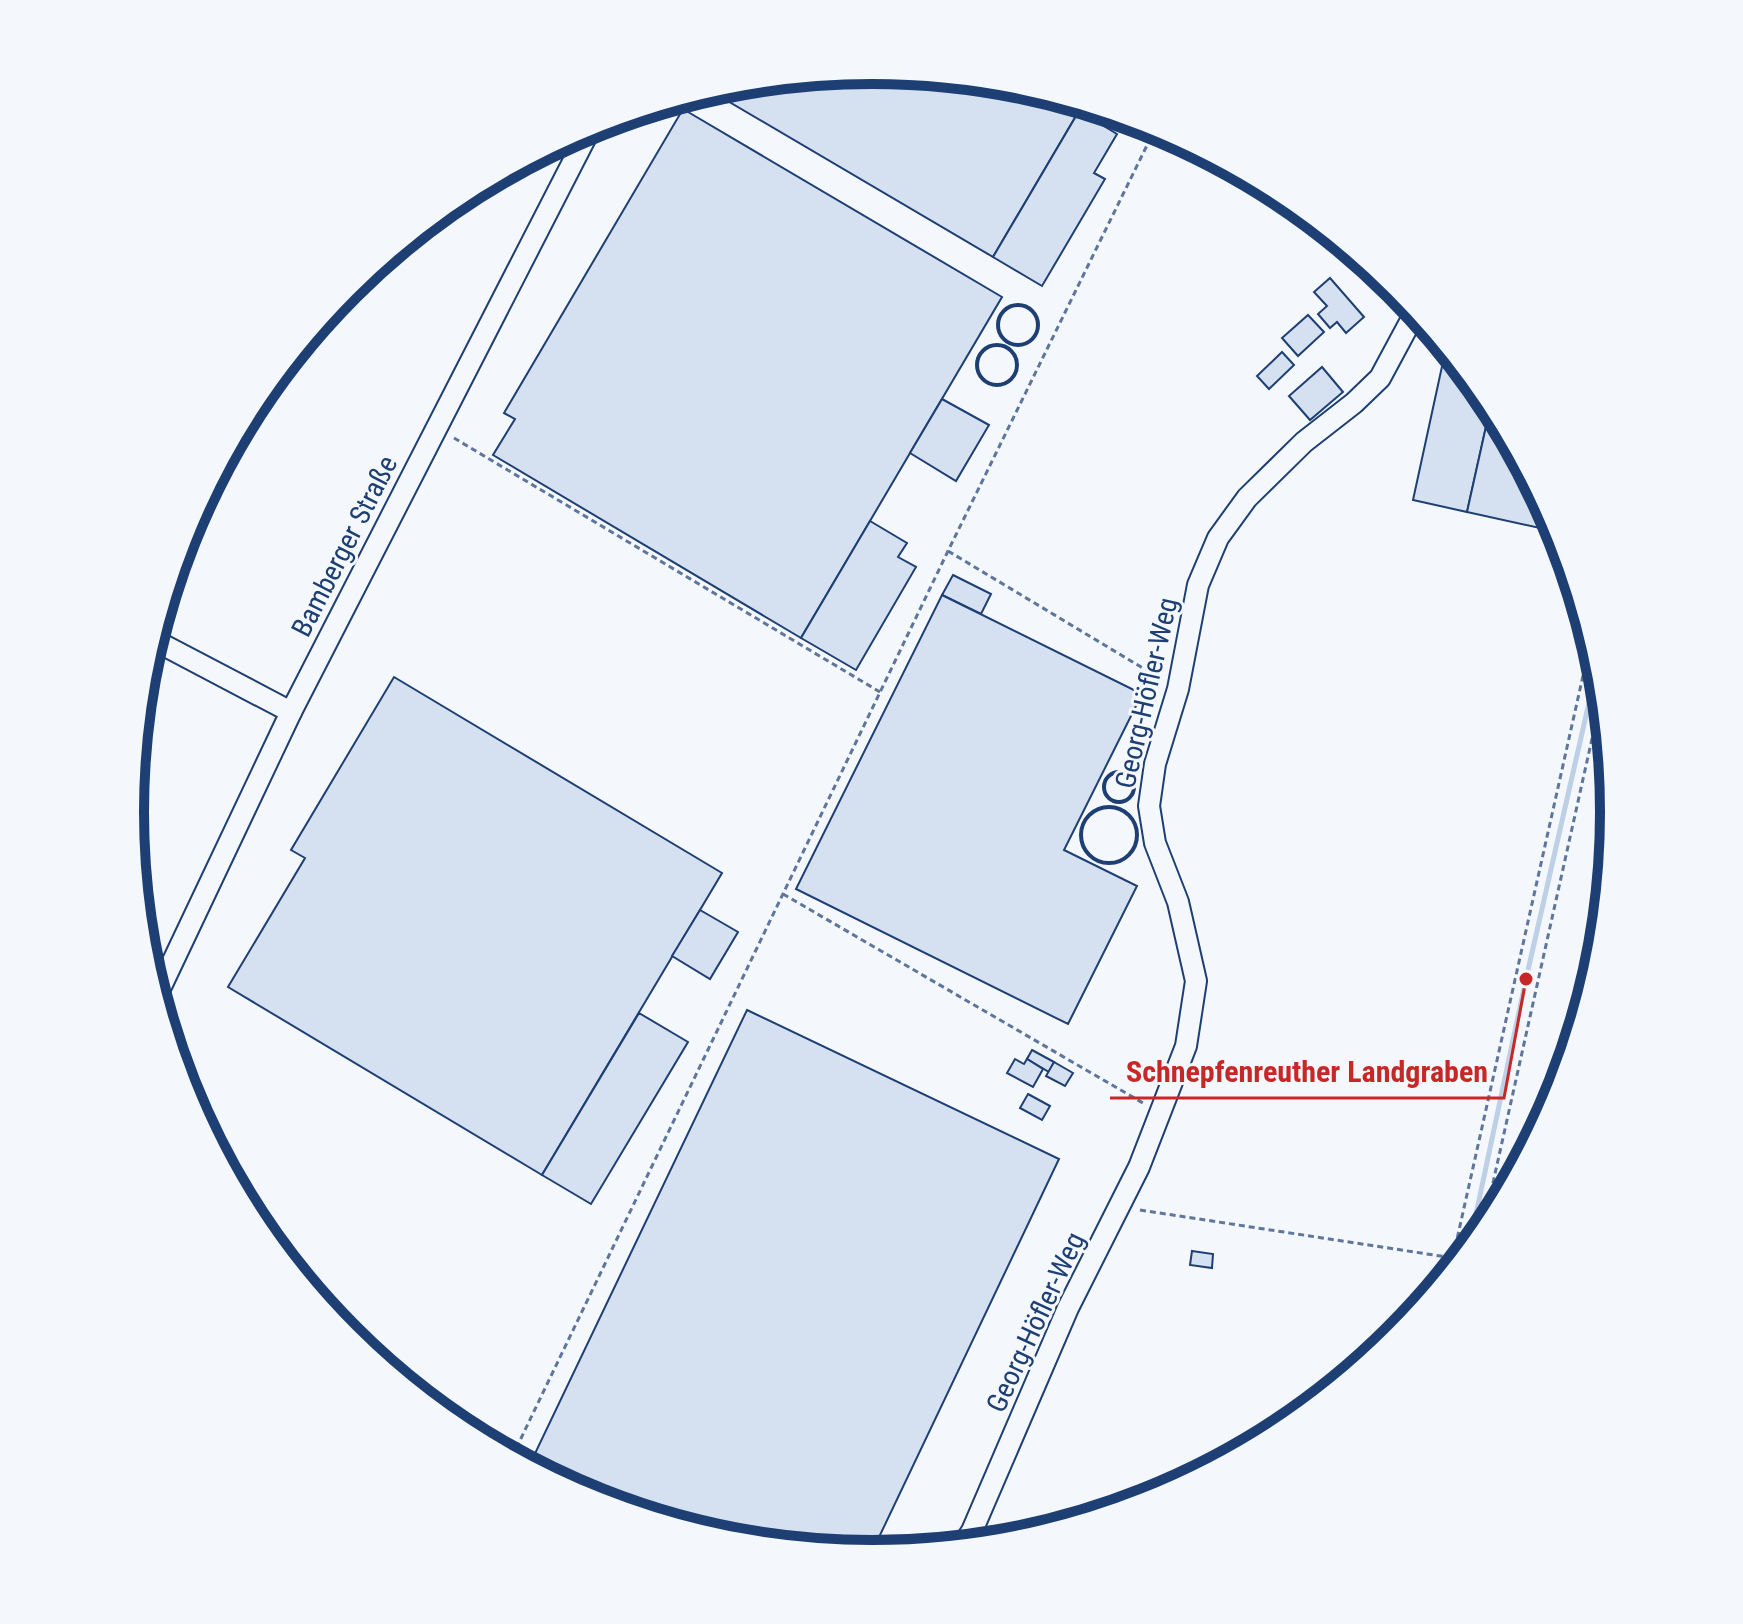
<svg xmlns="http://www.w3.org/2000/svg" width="1743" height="1624" viewBox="0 0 1743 1624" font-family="'Roboto Condensed',sans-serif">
  <rect width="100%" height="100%" fill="#f4f7fb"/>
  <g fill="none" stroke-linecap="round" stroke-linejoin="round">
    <!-- stream -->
    <polyline stroke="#bed0e5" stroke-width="5" points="1469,1247 1526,979 1598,663"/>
  </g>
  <!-- building -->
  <g fill="#d5e0f0" stroke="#1d3f73" stroke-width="2">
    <polygon points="872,70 1017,84 1083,104 993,257 709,90 727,84"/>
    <polygon points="683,109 1002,297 801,638 493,455 515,419 504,413"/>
    <polygon points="1079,111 1117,134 1094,173 1105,179 1042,286 993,257"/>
    <polygon points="1330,278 1364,317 1346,333 1337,322 1330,328 1318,314 1327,306 1314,292"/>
    <polygon points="1308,315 1324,332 1298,356 1282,338"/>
    <polygon points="1446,348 1491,404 1467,512 1413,500"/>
    <polygon points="1282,352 1294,365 1269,389 1257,376"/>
    <polygon points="1322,367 1343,392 1310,420 1289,396"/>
    <polygon points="942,399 989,425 956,481 910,453"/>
    <polygon points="1491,404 1557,528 1558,532 1467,512"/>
    <polygon points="870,521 907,543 898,557 916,567 856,670 801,638"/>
    <polygon points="953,575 991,594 981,614 942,595"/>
    <polygon points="942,595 1142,694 1064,850 1137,886 1068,1024 796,889"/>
    <polygon points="394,677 722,873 542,1175 228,987 305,858 291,850"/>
    <polygon points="700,910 738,932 710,979 672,956"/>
    <polygon points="747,1010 1059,1159 871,1554 726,1540 587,1497 529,1466"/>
    <polygon points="639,1013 688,1042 591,1204 542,1175"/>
    <polygon points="1032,1050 1054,1062 1049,1072 1027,1059"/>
    <polygon points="1015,1059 1024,1064 1027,1059 1043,1069 1033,1087 1007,1073"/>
    <polygon points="1054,1062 1073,1073 1065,1086 1046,1076"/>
    <polygon points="1028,1094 1050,1106 1042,1120 1020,1108"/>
    <polygon points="1192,1251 1213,1254 1212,1268 1190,1265"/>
  </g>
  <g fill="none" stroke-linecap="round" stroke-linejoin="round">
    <defs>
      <g id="minor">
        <polyline points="152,639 291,712"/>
        <polyline points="156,997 291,712 592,125"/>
        <polyline points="963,1545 972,1531 1068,1308 1139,1167 1186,1046 1196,981 1178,902 1155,843 1149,806 1155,764 1178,689 1198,585 1218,538 1247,498 1304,442 1354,403 1380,378 1416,311"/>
      </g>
    </defs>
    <!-- minor casing -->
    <use href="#minor" stroke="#1d3f73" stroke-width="24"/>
    <!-- path -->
    <g stroke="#5e769c" stroke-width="3" stroke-dasharray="6 4" stroke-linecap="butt">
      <polyline points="454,438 880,692"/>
      <polyline points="948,551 1161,679"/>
      <polyline points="783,894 1143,1103"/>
      <polyline points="1140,1210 1460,1259"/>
      <polyline points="1482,1232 1602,694"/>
      <polyline points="1446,1276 1453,1257 1591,640"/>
      <polyline points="512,1457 948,551 1156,127"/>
    </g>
    <!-- minor -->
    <use href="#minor" stroke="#f4f7fb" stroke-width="20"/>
    <!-- wall -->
    <g stroke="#1d3f73" stroke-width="4">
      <polyline points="1108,112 1118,118 1128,118"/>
      <circle cx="1018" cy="325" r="20"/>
      <circle cx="997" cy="365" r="20"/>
      <circle cx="1119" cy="787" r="15"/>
      <circle cx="1109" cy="835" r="28"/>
    </g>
  </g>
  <g text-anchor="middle" stroke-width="6" stroke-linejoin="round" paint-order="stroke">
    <!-- street labels -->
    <g font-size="28" fill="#1d3f73" stroke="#f4f7fb">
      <text transform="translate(344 546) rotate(-63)" y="10">Bamberger Straße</text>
      <text transform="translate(1146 693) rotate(-77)" y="10">Georg-Höfler-Weg</text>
      <text transform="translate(1035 1322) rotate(-65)" y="10">Georg-Höfler-Weg</text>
    </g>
  </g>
  <!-- crop -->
  <path d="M0 0H1743V1624H0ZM144 812a728 728 0 1 1 1456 0a728 728 0 1 1-1456 0Z" fill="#f4f7fb" fill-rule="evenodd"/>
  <path fill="none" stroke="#1d3f73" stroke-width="10" d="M144 812a728 728 0 1 1 1456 0a728 728 0 1 1-1456 0Z"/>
  <!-- callouts -->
  <path fill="none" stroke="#c62828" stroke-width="3" d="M1526 979L1504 1098H1110"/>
  <circle fill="#c62828" stroke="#f4f7fb" stroke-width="3" cx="1526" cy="979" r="8"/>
  <g font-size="30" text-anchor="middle" font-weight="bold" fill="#c62828" stroke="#f4f7fb" stroke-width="6" stroke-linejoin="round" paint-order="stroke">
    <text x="1307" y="1082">Schnepfenreuther Landgraben</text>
  </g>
</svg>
